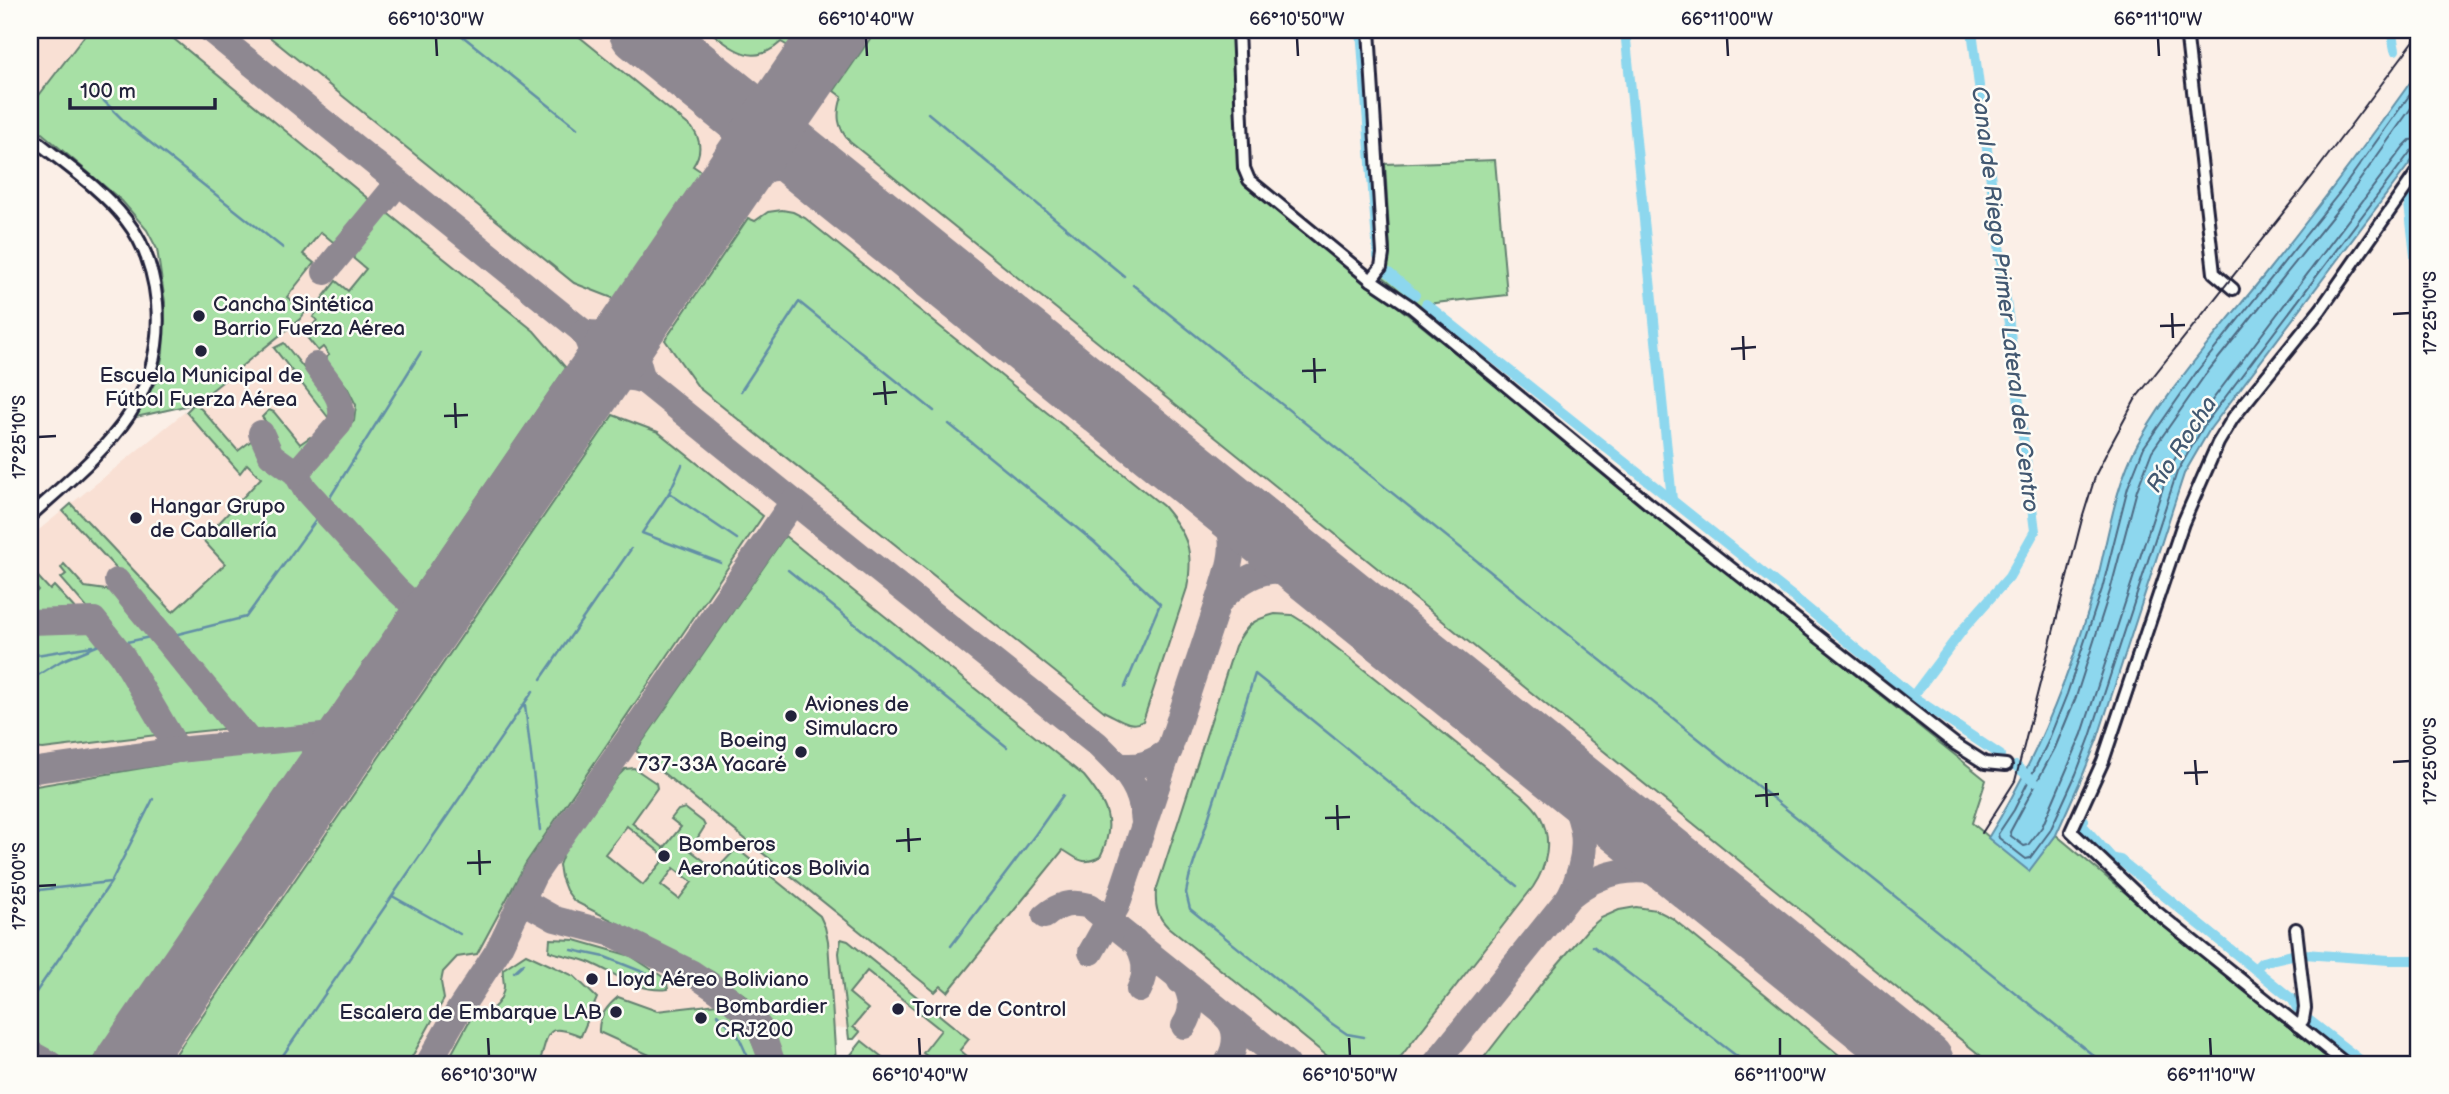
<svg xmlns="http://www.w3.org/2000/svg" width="2449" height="1094" viewBox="0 0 2449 1094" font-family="'Balsamiq Sans',sans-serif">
  <rect width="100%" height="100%" fill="#fbefe7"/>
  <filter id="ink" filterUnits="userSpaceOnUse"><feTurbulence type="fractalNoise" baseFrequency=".0143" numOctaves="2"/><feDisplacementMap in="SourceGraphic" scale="14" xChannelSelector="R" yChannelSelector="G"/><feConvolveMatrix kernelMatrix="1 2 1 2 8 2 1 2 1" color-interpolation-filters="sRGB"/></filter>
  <g filter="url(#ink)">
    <!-- built -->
    <polygon fill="#f9e0d4" points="30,30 1233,30 1240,172 1243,182 1986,780 1972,823 1982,833 2029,870 2056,835 2201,956 2335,1064 891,1064 857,1036 851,1040 849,1039 846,1028 828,1029 831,1064 30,1064 30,537 300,319 30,107"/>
    <!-- green -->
    <g fill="#a7e0a5" stroke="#648170" stroke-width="2" fill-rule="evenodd">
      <polygon points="89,30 163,30 372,202 343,239 333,242 321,232 303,254 314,263 287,297 306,311 300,319 196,403 238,451 256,437 263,443 271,463 293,480 341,535 406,603 323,725 248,731 215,696 123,576 63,511 71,504 173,612 225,564 203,540 261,478 247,464 240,473 186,412 194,404 136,417 158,377 163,353 165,302 157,249 147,230 122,201 30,123 30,107"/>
      <path d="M261,30H571L692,128C702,141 702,153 693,166L702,172L615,299L574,283Z"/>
      <path d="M708,30H799L788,46L781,42C753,68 733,49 708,30Z"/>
      <path d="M876,30H1233L1240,172L1243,182L1986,780L1972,823L2029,870L2056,835L2201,956L2335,1064H1991L850,142C837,128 836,114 842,97L834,91Z"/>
      <polygon points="1495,160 1507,295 1426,304 1421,308 1382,276 1389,262 1390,249 1385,164"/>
      <path d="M782,210L793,212L805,218L1163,506C1188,535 1194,551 1187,588L1143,721C1131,729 1117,717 1105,712L699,388L665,340L748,218L755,221L768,212Z"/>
      <polygon points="385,211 534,331 566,368 410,596 391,579 307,483 306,469 354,421 356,405 347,387 324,359 329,355 323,347 318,351 305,335 317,320 313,317 324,303 321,300 336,281 348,291 366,269 354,259 353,253"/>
      <polygon points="284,343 307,372 310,370 336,403 336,415 331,421 274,348"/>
      <polygon points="269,410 274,412 300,444 310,437 315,443 294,464 278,457 264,430 269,426 262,417"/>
      <polygon points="613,415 658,432 763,516 526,863 477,954 457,957 443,972 441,982 444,999 408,1064 169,1064"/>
      <path d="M785,536L1084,776C1107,804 1117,823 1100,857C1081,866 1079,859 1063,850L948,992L941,986L935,992L636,751Z"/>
      <polygon points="64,564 85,587 120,592 232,728 174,734 162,718 120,646 61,578 66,574 61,568"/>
      <polygon points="30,568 50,590 54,586 79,613 30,616 30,598 38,590 30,580"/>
      <path d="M1275,614L1292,615L1308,625C1368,673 1429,721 1489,770C1503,782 1532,800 1540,816C1553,840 1547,866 1533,887L1395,1064H1337L1168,927C1157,916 1155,907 1156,891L1235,646C1247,625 1252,620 1275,614Z"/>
      <path d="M82,623C117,635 145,703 165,734L43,749L30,748V625Z"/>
      <polygon points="307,748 91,1064 65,1063 30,1044 30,787 184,761"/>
      <path d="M634,768L656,783L657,788L632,823L664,848L681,827L671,819L678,810L685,808L703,822L705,826L690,850L716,870L734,851L741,852L820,916L825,927L828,941L836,1064H785L773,1030L747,997L713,972L574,901L566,890L561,877L559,865L565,849L619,775L625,769ZM627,826L666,857L643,885L605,854ZM674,868L692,882L679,899L661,885Z"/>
      <polygon points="1636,907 1656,910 1672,918 1850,1064 1479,1064 1545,979 1587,930 1601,918 1619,910"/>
      <path d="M550,939L575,940L631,956L666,979L668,989C640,993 616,974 591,963C578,957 562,956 549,951Z"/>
      <polygon points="841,939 848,941 969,1039 960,1050 976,1064 937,1064 923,1053 941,1030 867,971 849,993 868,1009 853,1027 860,1032 854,1039 849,1039 839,953"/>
      <path d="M526,954L574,976L597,998L581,1036C545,1021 549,1033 539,1064H446L472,1016C489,1015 502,1004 504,987C504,980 502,975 503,969Z"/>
      <path d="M618,997L657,1011L717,1004L732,1013L750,1037L762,1064H669L599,1032C598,1018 607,1006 618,997Z"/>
      <polygon points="862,1041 891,1064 849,1064 850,1056"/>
    </g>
    <!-- water -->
    <path fill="#8dd7ee" stroke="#628fa6" stroke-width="2" d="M2419,70V151L2210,429L2184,474L2097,740L2082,777L2056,835L2029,871L1988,838C2037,759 2071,673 2096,585C2108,538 2115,485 2138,443C2172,383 2220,330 2263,277C2317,209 2369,141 2419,70Z"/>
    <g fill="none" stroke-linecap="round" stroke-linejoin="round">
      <!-- shore -->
      <g stroke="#4d6a83" stroke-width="2">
        <polyline points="2419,82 2340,192 2198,370 2144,447 2128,487 2102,589 2067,694 2047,744 2014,810 1998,834 1999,838 2026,859 2030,858 2050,831 2076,774 2090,737 2177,472 2205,424 2411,151 2419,148"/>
        <polyline points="2419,97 2347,198 2205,375 2152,451 2137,490 2110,591 2076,697 2055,748 2010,832 2011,836 2024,846 2028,845 2042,827 2082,734 2169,469 2198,419 2404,146 2410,140 2419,139"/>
      </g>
      <!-- stream -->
      <g stroke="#628fa6" stroke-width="2.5">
        <polyline points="455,30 577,128"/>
        <polyline points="100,97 128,125 283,248"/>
        <polyline points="928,113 1124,276"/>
        <polyline points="1133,285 2104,1064"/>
        <polyline points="741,391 799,302 934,411"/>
        <polyline points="949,424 1094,542 1160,604 1125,687"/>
        <polyline points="682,465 669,493 642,533 721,563"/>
        <polyline points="669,493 737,539"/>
        <polyline points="329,499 421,352"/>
        <polyline points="788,570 1007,747"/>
        <polyline points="178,634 246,617 319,516"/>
        <polyline points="127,642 150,637"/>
        <polyline points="30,656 92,646"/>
        <polyline points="541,679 631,549"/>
        <polyline points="30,680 61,661 99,645"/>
        <polyline points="525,705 540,830"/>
        <polyline points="30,891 110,882"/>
        <polyline points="394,897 460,934"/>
        <polyline points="951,946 1035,835 1063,795"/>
        <polyline points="1593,946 1747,1064"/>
        <polyline points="572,950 605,957 653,976"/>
        <polyline points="514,972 524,963"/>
        <polyline points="30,1001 111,882 153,799"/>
        <polyline points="717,1014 737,1033 751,1064"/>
        <polyline points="1364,1037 1347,1034 1331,1023 1190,909 1186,893 1189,878 1255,674 1517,886"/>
        <polyline points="277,1064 533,691"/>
      </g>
      <!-- canal -->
      <g stroke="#8dd7ee" stroke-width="10">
        <polyline points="1361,30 1378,257"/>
        <polyline points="1625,30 1672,500"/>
        <polyline points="2391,30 2395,50"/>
        <polyline points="2419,191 2409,204 2419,290"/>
        <polyline points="1389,273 1415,295"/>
        <polyline points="1426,304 1801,603 1913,696 1964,628 2009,577 2035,531 1972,30"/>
        <polyline points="1919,701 2000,755"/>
        <polyline points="2016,766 2034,781"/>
        <polyline points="2084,820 2082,825 2112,858 2120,860 2293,1000 2297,1008"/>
        <polyline points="2304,954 2389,960 2419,960"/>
        <polyline points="2255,969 2262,962 2292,955"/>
        <polyline points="2310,1021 2365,1064"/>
      </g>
      <!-- taxiway -->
      <g stroke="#8e8891" stroke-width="26">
        <polyline points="210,30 867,561 1097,744 1118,765"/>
        <path d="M721,94C741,121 742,145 735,177"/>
        <path d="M710,213C747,173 767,156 822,176"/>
        <polyline points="325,272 389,194"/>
        <path d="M583,332C610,337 624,330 642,312C634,340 633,353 644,381"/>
        <path d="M583,332C595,352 595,368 589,391C607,379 623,373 644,381"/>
        <path d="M316,365C329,384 348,401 339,424L296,473L305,489L329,516L396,589L431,621"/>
        <polyline points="261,433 271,455 296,473"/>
        <path d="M1203,483C1240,535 1237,544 1218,603C1253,564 1284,563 1330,585"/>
        <polyline points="117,581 251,743"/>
        <polyline points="30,622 94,620 122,655 178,750"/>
        <path d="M1558,770C1584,816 1595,847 1569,897C1614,860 1659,865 1708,891"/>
        <polyline points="30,771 178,750 354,733"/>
        <path d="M1144,822C1142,799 1135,781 1118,765C1138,769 1154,762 1170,750"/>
        <polyline points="523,901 555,919 613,934 692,973 730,999 753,1020 760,1028 773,1064"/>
        <path d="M1045,916C1059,904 1072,901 1090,906L1287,1064"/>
        <path d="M1135,941C1146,957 1148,973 1139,990"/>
        <polyline points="1091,952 1117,906 1218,603"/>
        <path d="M1180,981L1184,982C1192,997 1194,1011 1184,1026"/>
        <path d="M1225,1016C1238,1027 1237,1046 1228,1061"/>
        <polyline points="30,1053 50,1064"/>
        <polyline points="428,1064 457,1013 497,952 534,875 793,502"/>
        <polyline points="1435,1064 1569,897"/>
      </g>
      <!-- runway -->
      <g stroke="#8e8891" stroke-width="65">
        <polyline points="641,30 1922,1064"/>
        <polyline points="127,1064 836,30"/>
      </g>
      <defs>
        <g id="minor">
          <polyline points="1238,30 1244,168 1249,180 1371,280 1411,307 1648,503 1955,744 1985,763 2006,765"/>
          <polyline points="1369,30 1383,254 1381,267 1371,280"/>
          <polyline points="2186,30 2214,273 2233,289"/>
          <path d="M30,136C62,162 100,187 126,220C145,244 154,273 157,303C166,405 98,454 30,516"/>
          <polyline points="2296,929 2305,1008 2303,1020 2298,1026"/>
          <polyline points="2346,1064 2154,910 2071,831 2103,761 2183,523 2218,443 2233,418 2321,309 2419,169"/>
        </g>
      </defs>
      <!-- minor casing -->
      <use href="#minor" stroke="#22223b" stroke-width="16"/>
      <!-- minor -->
      <use href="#minor" stroke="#fdfcf7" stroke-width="10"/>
      <!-- tram -->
      <polyline stroke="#22223b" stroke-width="2" points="1982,833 2015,781 2082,519 2096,474 2109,448 2136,398 2314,174 2419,34"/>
    </g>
  </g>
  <!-- ticks -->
  <path fill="none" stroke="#22223b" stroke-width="2.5" d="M436,38L437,56M866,38L867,56M1297,38L1298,56M1727,38L1728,56M2158,38L2159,56M2172,313L2173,338M2393,314L2410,313M2160,326L2185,325M1743,336L1744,360M1731,349L1756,347M1314,358L1315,383M1302,371L1326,370M884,381L886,405M873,394L897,392M455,403L456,428M444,416L468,415M38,437L56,436M2195,760L2197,785M2393,762L2410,761M2184,773L2208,772M1766,783L1767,807M1755,796L1779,794M1337,805L1338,830M1325,818L1350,817M908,828L909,852M896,841L921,839M479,850L480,875M467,863L491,862M38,886L56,885M488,1038L489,1056M919,1038L920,1056M1349,1038L1350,1056M1780,1038V1056M2210,1038L2211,1056"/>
  <!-- markers -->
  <g fill="#22223b" stroke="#fdfcf7" stroke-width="2.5">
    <circle cx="199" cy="316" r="7"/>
    <circle cx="201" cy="351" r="7"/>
    <circle cx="136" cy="518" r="7"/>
    <circle cx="791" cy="716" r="7"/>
    <circle cx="801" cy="752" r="7"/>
    <circle cx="664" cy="856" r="7"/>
    <circle cx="592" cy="979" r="7"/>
    <circle cx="898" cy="1009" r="7"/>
    <circle cx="616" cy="1012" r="7"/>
    <circle cx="701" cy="1018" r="7"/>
  </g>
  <g text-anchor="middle" stroke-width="5" stroke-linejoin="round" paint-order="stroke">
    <!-- poi labels -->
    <g font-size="21" fill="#22223b" stroke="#fdfcf7" text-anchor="start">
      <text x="213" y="311">Cancha Sintética<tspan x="213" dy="24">Barrio Fuerza Aérea</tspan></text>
      <text x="201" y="382" text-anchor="middle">Escuela Municipal de<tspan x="201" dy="24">Fútbol Fuerza Aérea</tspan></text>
      <text x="150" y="513">Hangar Grupo<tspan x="150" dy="24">de Caballería</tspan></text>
      <text x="805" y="711">Aviones de<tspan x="805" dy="24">Simulacro</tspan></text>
      <text x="787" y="747" text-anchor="end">Boeing<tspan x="787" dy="24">737-33A Yacaré</tspan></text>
      <text x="678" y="851">Bomberos<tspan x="678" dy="24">Aeronaúticos Bolivia</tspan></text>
      <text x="606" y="986">Lloyd Aéreo Boliviano</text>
      <text x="715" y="1013">Bombardier<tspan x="715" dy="24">CRJ200</tspan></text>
      <text x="912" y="1016">Torre de Control</text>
      <text x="602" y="1019" text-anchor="end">Escalera de Embarque LAB</text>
    </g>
    <!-- water labels -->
    <g font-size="23" font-style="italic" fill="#425871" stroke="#fdfcf7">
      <text transform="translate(2006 299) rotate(83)" y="8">Canal de Riego Primer Lateral del Centro</text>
      <text transform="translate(2181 444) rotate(-57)" y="8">Río Rocha</text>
    </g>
  </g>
  <!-- margin -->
  <rect width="2449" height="1094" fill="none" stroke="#fdfcf7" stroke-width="77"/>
  <!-- scale -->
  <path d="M70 98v10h145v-10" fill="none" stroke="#22223b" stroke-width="3.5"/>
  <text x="80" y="98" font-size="21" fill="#22223b" stroke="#fdfcf7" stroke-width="5" paint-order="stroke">100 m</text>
  <rect x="38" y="38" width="2372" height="1018" fill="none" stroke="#22223b" stroke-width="2.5"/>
  <g font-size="18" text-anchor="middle" fill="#22223b">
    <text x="436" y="25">66°10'30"W</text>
    <text x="866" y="25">66°10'40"W</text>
    <text x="1297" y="25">66°10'50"W</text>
    <text x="1727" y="25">66°11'00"W</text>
    <text x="2158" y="25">66°11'10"W</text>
    <text transform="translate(2430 313) rotate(-90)" y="6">17°25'10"S</text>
    <text transform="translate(19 437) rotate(-90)" y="6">17°25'10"S</text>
    <text transform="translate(2430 761) rotate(-90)" y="6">17°25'00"S</text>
    <text transform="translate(19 886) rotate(-90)" y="6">17°25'00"S</text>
    <text x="489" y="1081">66°10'30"W</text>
    <text x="920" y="1081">66°10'40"W</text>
    <text x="1350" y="1081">66°10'50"W</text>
    <text x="1780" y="1081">66°11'00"W</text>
    <text x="2211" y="1081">66°11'10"W</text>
  </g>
</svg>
